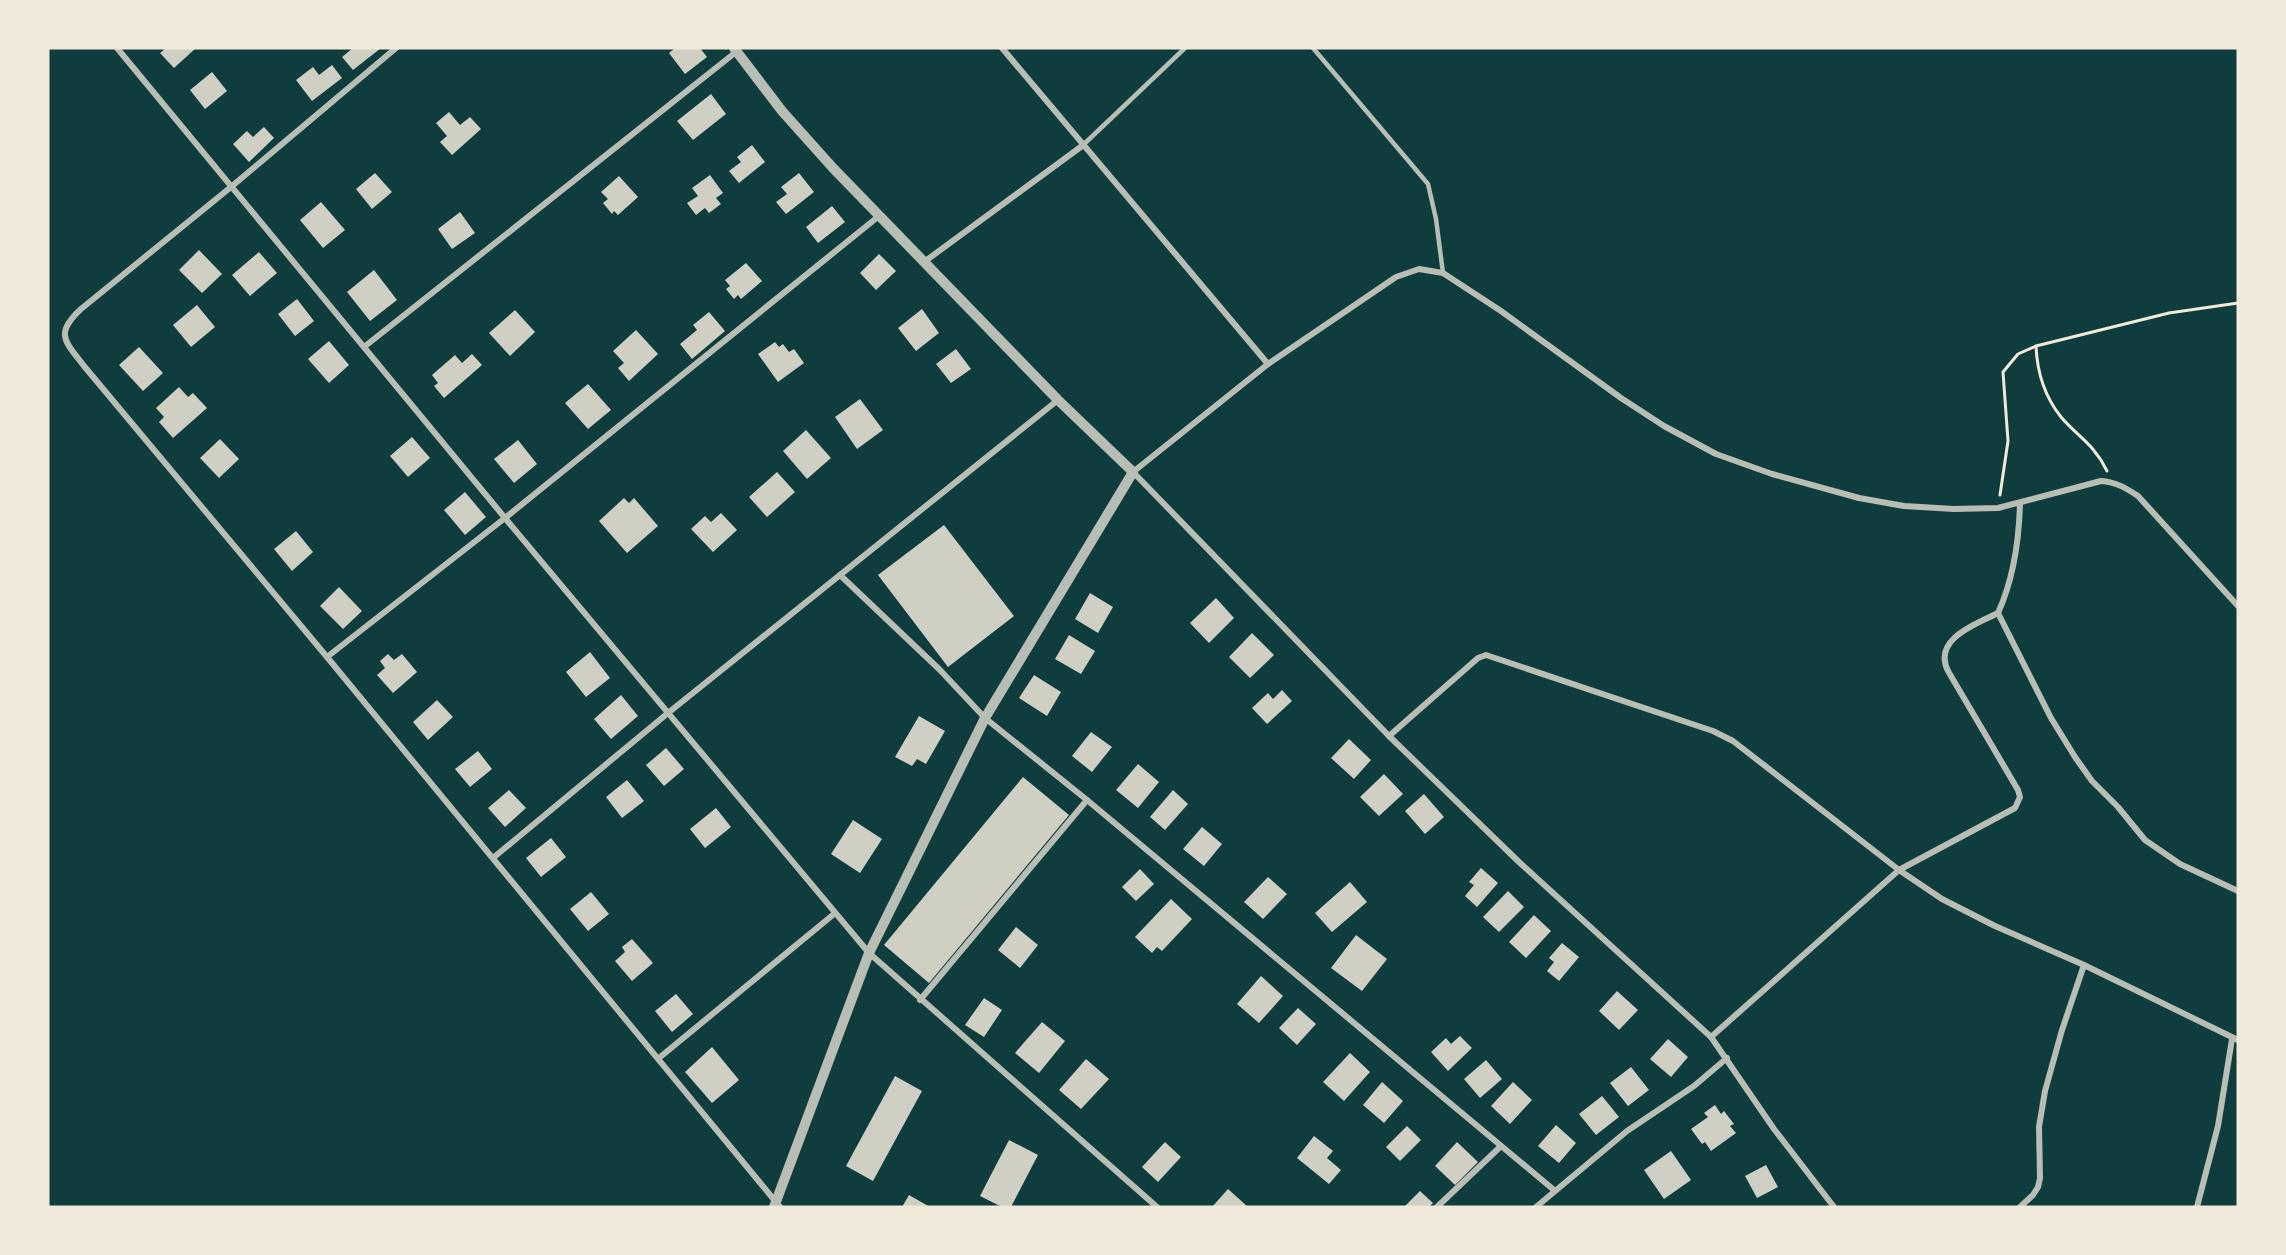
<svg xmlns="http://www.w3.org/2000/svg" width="2286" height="1255" viewBox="0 0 2286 1255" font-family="'Fira Sans Condensed',sans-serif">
  <rect width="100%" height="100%" fill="#0f3d3e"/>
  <!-- building -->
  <g fill="#cfcfc3">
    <polygon points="166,48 196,48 174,68 160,53"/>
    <polygon points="353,48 381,48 353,70 342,57"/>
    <polygon points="675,48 700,48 707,57 685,74 669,53"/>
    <polygon points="332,65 342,78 312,101 296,80 313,67 319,75"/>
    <polygon points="212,72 227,91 205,109 190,90"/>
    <polygon points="711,94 726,114 693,140 677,121"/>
    <polygon points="449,112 460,125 470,117 481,129 452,155 440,142 447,136 436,123"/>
    <polygon points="264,127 274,138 249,162 233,144 247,131 253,137"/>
    <polygon points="752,145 765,162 739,183 729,171 741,162 737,157"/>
    <polygon points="375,173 392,192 372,209 356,189"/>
    <polygon points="799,173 814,192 786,214 776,202 787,194 781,187"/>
    <polygon points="710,175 723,193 716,198 721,204 709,213 705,208 696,215 687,203 698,196 692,188"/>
    <polygon points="619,176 638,197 618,215 614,211 612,214 603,203 608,199 601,192"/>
    <polygon points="321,202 345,230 323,248 300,220"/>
    <polygon points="832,206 845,222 818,243 806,227"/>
    <polygon points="460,212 475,233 452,249 438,229"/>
    <polygon points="199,250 222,274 202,293 179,270"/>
    <polygon points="259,252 277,273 250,296 232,275"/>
    <polygon points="879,254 896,271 876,290 860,273"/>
    <polygon points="746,263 762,281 741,299 738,295 734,299 726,289 730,286 725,280"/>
    <polygon points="374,270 397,300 370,321 347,292"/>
    <polygon points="297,299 314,321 295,336 278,314"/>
    <polygon points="197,305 215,327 191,347 173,325"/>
    <polygon points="922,309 939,333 916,351 898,328"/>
    <polygon points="515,310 535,332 510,356 489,333"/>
    <polygon points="709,312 725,331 692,359 680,344 697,330 693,325"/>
    <polygon points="636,330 658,354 629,381 618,368 624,363 613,351"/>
    <polygon points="329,341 349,365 329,383 308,359"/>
    <polygon points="775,342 779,347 783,344 789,352 794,349 804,363 778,382 758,354"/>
    <polygon points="139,347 163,373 143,391 119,365"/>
    <polygon points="956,349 971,369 951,383 936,364"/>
    <polygon points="472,354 482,365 444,398 434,386 438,383 432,375 455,355 462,363"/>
    <polygon points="588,384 611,410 588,429 565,403"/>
    <polygon points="179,387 188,397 193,393 207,408 173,438 159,422 164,417 156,408"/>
    <polygon points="860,399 883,430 857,449 835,417"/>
    <polygon points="806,430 831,458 807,479 783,451"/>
    <polygon points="412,437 430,458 408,477 390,456"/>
    <polygon points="220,439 239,459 219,478 200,458"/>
    <polygon points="518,440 537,464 514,483 494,459"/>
    <polygon points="777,472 795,492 767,517 749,497"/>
    <polygon points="465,492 486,517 465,535 444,510"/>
    <polygon points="624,498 629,503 634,498 658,526 627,553 599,521"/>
    <polygon points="721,513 737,530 713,552 691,529 705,516 711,522"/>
    <polygon points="944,525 1014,616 948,667 878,575"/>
    <polygon points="296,531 313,552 292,571 274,549"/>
    <polygon points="339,587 362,611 343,629 320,606"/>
    <polygon points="1090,593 1113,607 1098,633 1075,619"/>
    <polygon points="1216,598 1234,618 1209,643 1190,623"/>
    <polygon points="1252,633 1274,655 1250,678 1229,657"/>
    <polygon points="1069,635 1095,651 1081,674 1055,659"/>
    <polygon points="590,652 610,678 586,697 566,672"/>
    <polygon points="388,654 394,660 402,654 417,672 393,693 377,675 385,668 380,661"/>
    <polygon points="1034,675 1061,692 1047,716 1019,698"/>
    <polygon points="1282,690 1292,701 1267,724 1252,708 1268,693 1273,699"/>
    <polygon points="621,695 638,716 611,739 594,719"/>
    <polygon points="437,700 453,717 428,740 413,722"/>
    <polygon points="919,716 945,731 926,764 917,759 912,766 895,757"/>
    <polygon points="1091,732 1112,747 1092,772 1072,756"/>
    <polygon points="1349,739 1371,760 1354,779 1331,758"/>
    <polygon points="666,748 684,769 664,786 646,765"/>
    <polygon points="478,751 492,769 470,787 455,769"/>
    <polygon points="1138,764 1159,782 1138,808 1116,790"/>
    <polygon points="1384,774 1403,794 1379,816 1360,797"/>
    <polygon points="1023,777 1069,815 929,983 884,945"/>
    <polygon points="627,780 644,801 622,818 606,797"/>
    <polygon points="509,790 526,808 505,827 488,808"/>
    <polygon points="1173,790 1188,804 1165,830 1150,817"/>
    <polygon points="1424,794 1444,817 1425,834 1405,811"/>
    <polygon points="716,808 731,827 705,848 690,829"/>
    <polygon points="853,820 882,839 860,873 831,854"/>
    <polygon points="1202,827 1222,844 1204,866 1183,849"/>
    <polygon points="551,838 566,857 541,877 526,858"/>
    <polygon points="1481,868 1498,883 1477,907 1465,896 1474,885 1469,882"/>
    <polygon points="1140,869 1154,884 1136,901 1122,887"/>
    <polygon points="1268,877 1287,894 1263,919 1244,902"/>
    <polygon points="1350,882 1367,902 1332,932 1315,913"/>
    <polygon points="1508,891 1524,907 1499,932 1483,917"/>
    <polygon points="591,892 609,914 588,931 570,909"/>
    <polygon points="1171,899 1192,919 1162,951 1157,947 1152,953 1135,937"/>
    <polygon points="1534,915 1551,931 1526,958 1509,942"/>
    <polygon points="1016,927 1038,945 1020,968 998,950"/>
    <polygon points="1356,935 1387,959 1362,991 1331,968"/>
    <polygon points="632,939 653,963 632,981 615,961 625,952 622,947"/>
    <polygon points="1562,943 1579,957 1559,981 1547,971 1554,962 1549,958"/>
    <polygon points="1261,976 1283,996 1259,1023 1237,1004"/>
    <polygon points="1617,991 1638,1010 1619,1030 1599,1011"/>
    <polygon points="676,994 693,1014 672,1032 655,1011"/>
    <polygon points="984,998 1002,1010 984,1037 965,1025"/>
    <polygon points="1298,1008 1316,1024 1297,1045 1279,1028"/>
    <polygon points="1042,1022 1065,1041 1039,1073 1015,1053"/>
    <polygon points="1460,1036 1472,1048 1448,1071 1431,1052 1446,1038 1451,1044"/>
    <polygon points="1668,1039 1688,1057 1671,1077 1650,1059"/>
    <polygon points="712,1047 739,1080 712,1103 685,1072"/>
    <polygon points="1350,1053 1370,1072 1344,1101 1323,1082"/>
    <polygon points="1086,1059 1109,1079 1081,1109 1059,1090"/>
    <polygon points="1486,1060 1502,1079 1480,1098 1464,1079"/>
    <polygon points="1631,1067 1649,1090 1628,1106 1610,1083"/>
    <polygon points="895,1076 922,1091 873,1181 846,1166"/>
    <polygon points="1382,1082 1403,1101 1384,1123 1363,1105"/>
    <polygon points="1513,1082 1532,1100 1510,1124 1491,1106"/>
    <polygon points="1602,1096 1619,1117 1596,1135 1579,1114"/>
    <polygon points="1715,1105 1721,1114 1724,1111 1734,1124 1730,1126 1736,1133 1711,1151 1705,1142 1702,1144 1691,1129 1708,1117 1704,1113"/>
    <polygon points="1556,1125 1576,1143 1559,1163 1538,1146"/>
    <polygon points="1407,1126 1421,1140 1400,1161 1386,1147"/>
    <polygon points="1314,1136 1333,1151 1327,1158 1341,1170 1329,1184 1297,1158"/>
    <polygon points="1009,1140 1038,1155 1011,1207 1002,1207 980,1196"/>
    <polygon points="1165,1142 1181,1157 1158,1182 1142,1167"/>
    <polygon points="1457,1142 1478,1162 1455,1185 1435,1166"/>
    <polygon points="1671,1151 1691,1180 1664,1199 1644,1170"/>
    <polygon points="1766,1165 1778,1187 1757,1198 1745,1176"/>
    <polygon points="1228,1189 1248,1207 1212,1207"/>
    <polygon points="1420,1191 1433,1203 1429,1207 1404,1207"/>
    <polygon points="909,1195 930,1207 902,1207"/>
  </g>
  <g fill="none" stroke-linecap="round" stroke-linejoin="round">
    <!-- path -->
    <g stroke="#f1e9da" stroke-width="3">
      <path d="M2036,346C2037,371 2045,397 2061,417C2078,437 2094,444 2107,471"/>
      <polyline points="2000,495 2008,441 2003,372 2018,354 2036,346 2169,313 2238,303"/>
    </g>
    <!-- service -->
    <g stroke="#b8beb3" stroke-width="4.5">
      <polyline points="1313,48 1428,184 1436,219 1443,273"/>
      <polyline points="1082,146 1185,48"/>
    </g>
    <!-- minor -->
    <g stroke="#b8beb3" stroke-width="6">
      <polyline points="117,48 505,518 869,953 1157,1207"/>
      <path d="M396,48L231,187L81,309C54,334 65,341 84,366L327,657L780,1207"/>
      <polyline points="1002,48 1268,364"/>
      <polyline points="924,262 1082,146"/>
      <polyline points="364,347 736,52"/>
      <path d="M2020,503C2019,541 2014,578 1998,613L2051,718L2075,757L2092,781L2118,807L2145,840L2180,864L2238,891"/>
      <polyline points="840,575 939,669 985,718 1087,800 1554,1190"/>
      <polyline points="327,657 505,518 879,216"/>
      <polyline points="1389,736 1478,658 1486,655 1713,731 1733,741 1899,870 1942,899 1995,926 2084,965 2238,1040"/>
      <polyline points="493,858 668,713 1058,400"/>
      <polyline points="920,1000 1087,800"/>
      <path d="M1711,1037L1899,870L2015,808L2020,797L2018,790L1948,671C1932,639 1976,624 1998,613"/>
      <polyline points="659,1058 834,914"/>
      <polyline points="1437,1207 1500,1147"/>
      <polyline points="1536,1207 1627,1131 1694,1086 1727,1058"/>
      <path d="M1834,1207L1774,1129L1711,1037L1519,862L1389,736L1133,472L1268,364L1396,277L1419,269L1443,273L1501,311L1621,398L1664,426L1716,454L1772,474L1859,498L1904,506L1954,509L1998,508L2101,481C2116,482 2126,488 2138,496L2238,606"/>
      <polyline points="2020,1207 2033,1195 2038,1187 2040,1178 2039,1127 2045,1091 2062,1030 2084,965"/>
      <polyline points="2197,1207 2218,1126 2232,1039"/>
    </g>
    <!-- tertiary -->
    <polyline stroke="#b8beb3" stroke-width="10" points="734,48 782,111 833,168 1058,400 1133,472 985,718 869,953 774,1207"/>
  </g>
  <!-- border -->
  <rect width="2286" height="1255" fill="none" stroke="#f1e9da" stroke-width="99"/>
</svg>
